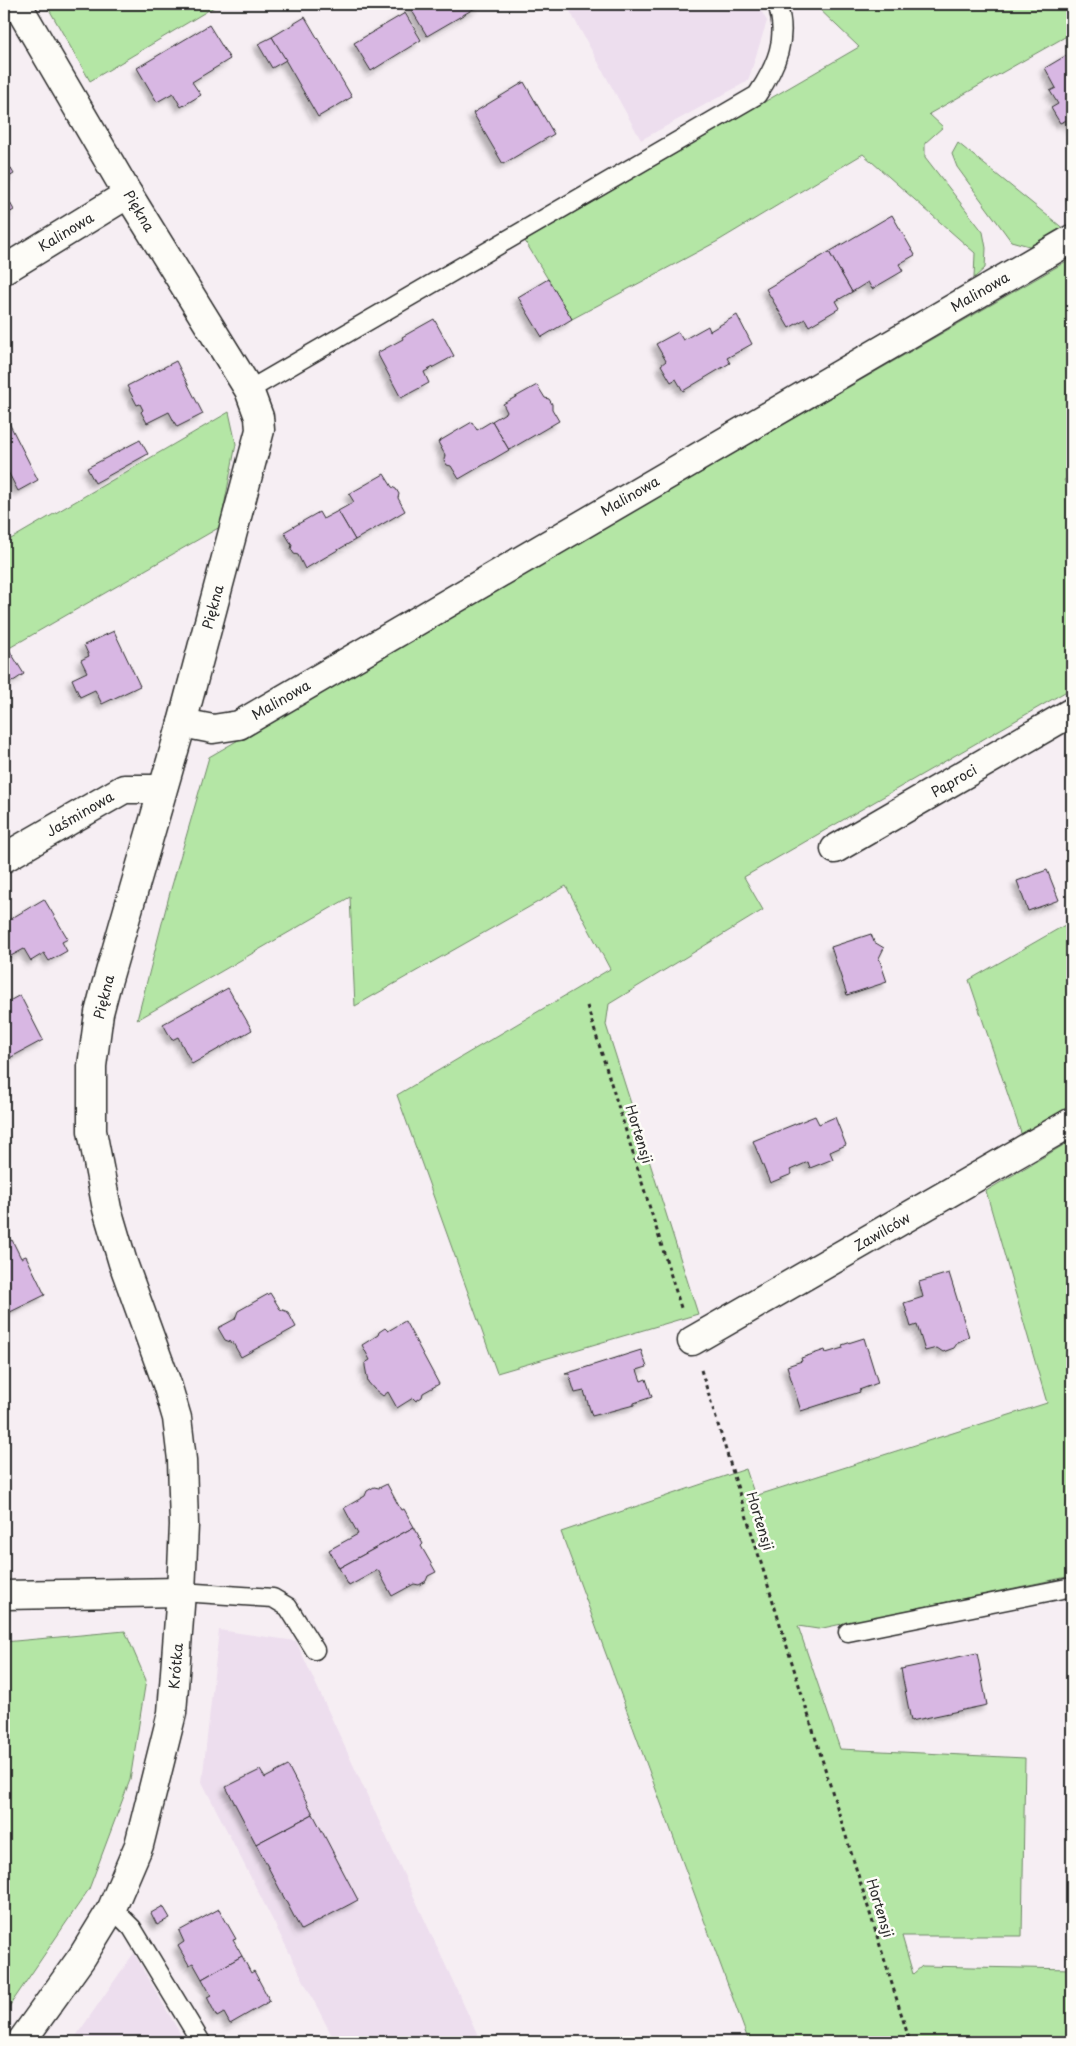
<svg xmlns="http://www.w3.org/2000/svg" width="1076" height="2046" viewBox="0 0 1076 2046" font-family="'Playpen Sans',sans-serif">
  <defs>
    <filter id="shadow"><feDropShadow dx="-4.5" dy="4.5" stdDeviation="2.5" flood-color="#0004"/></filter>
  </defs>
  <rect width="100%" height="100%" fill="#f6eef3"/>
  <filter id="ink" filterUnits="userSpaceOnUse"><feTurbulence type="fractalNoise" baseFrequency=".02" numOctaves="2"/><feDisplacementMap in="SourceGraphic" scale="10" xChannelSelector="R" yChannelSelector="G"/><feConvolveMatrix kernelMatrix="1 2 1 2 8 2 1 2 1" color-interpolation-filters="sRGB"/></filter>
  <g filter="url(#ink)">
    <!-- built -->
    <g fill="#eddeee">
      <polygon points="566,4 757,4 767,21 748,81 641,140"/>
      <polygon points="219,1630 296,1641 481,2042 335,2042 202,1782"/>
      <polygon points="134,1953 185,2042 72,2042 117,1977"/>
    </g>
    <!-- green -->
    <g fill="#b4e6a5" stroke="#708868">
      <polygon points="46,4 219,4 90,81"/>
      <polygon points="814,4 1072,4 1072,33 929,114 943,127 925,143 925,157 983,232 986,248 985,268 974,278 975,253 863,154 718,241 572,319 525,241 859,47"/>
      <polygon points="958,143 1065,230 1050,242 1029,246 1011,241 957,167 952,154"/>
      <polygon points="1072,258 1072,475 1064,480 1072,496 1072,688 744,877 763,910 609,1004 606,1025 698,1314 497,1373 397,1095 610,969 566,886 355,1006 350,897 137,1020 169,896 209,757"/>
      <polygon points="229,412 236,444 220,527 4,651 4,543"/>
      <polygon points="1072,921 1072,1106 1022,1136 969,980"/>
      <polygon points="1072,1140 1072,1576 818,1629 798,1626 840,1749 1025,1758 1022,1936 902,1936 913,1974 922,1966 1072,1969 1072,2042 749,2042 561,1532 746,1469 755,1496 1047,1403 986,1191"/>
      <polygon points="125,1631 146,1680 130,1780 89,1889 4,2014 4,1642"/>
    </g>
    <!-- building -->
    <g fill="#d8b7e3" stroke="#2b2b2b" filter="url(#shadow)">
      <polygon points="408,4 482,4 427,36"/>
      <polygon points="405,13 421,40 371,71 354,43"/>
      <polygon points="305,17 352,97 318,117 272,37"/>
      <polygon points="209,25 230,59 192,82 201,95 181,107 173,93 157,102 137,68"/>
      <polygon points="272,37 286,60 272,68 258,44"/>
      <polygon points="1072,52 1072,129 1067,120 1060,123 1051,108 1058,104 1050,91 1056,88 1045,68"/>
      <polygon points="524,82 554,134 503,164 473,113"/>
      <polygon points="4,157 14,174 4,180"/>
      <polygon points="4,192 14,210 4,216"/>
      <polygon points="892,215 915,255 899,264 903,271 872,289 868,282 852,292 829,252"/>
      <polygon points="829,252 852,292 836,301 840,308 809,326 805,319 789,328 766,289"/>
      <polygon points="548,279 572,319 542,337 518,297"/>
      <polygon points="737,315 752,344 727,358 730,363 683,391 676,379 671,382 661,365 666,361 656,344 678,332 683,340 708,326 710,331"/>
      <polygon points="434,319 454,356 424,372 429,383 401,398 377,353 403,339 402,337"/>
      <polygon points="176,361 203,414 177,427 169,412 147,423 141,412 143,410 140,404 137,405 127,386"/>
      <polygon points="537,385 545,398 549,399 552,404 552,409 559,421 509,450 492,421 507,412 503,404"/>
      <polygon points="7,419 38,480 18,491 4,464 4,421"/>
      <polygon points="492,421 509,450 459,479 451,466 447,465 444,460 445,455 438,442 472,422 477,430"/>
      <polygon points="140,440 148,454 95,483 87,468"/>
      <polygon points="384,474 392,487 396,489 399,494 398,498 405,511 355,540 338,511 354,502 349,494"/>
      <polygon points="338,511 355,540 305,569 298,555 294,554 291,549 292,545 284,532 319,512 323,519"/>
      <polygon points="114,631 140,686 102,704 95,690 80,697 72,679 87,672 81,660 89,656 84,645"/>
      <polygon points="8,648 24,674 4,687 4,651"/>
      <polygon points="1047,870 1059,900 1028,911 1017,881"/>
      <polygon points="44,899 68,939 62,942 67,951 49,961 44,953 31,961 24,949 9,957 4,948 4,926 8,923 7,921"/>
      <polygon points="871,934 874,942 884,948 879,958 887,982 847,995 831,947"/>
      <polygon points="228,988 252,1030 192,1064 178,1037 172,1040 163,1024"/>
      <polygon points="20,995 43,1040 4,1061 4,1004"/>
      <polygon points="815,1116 819,1124 835,1117 846,1145 830,1152 833,1159 810,1168 808,1162 790,1170 792,1174 770,1183 753,1141"/>
      <polygon points="12,1240 21,1258 26,1256 45,1295 4,1315 4,1244"/>
      <polygon points="949,1273 969,1337 958,1342 954,1348 943,1352 937,1348 925,1351 917,1325 911,1327 904,1303 923,1297 919,1282"/>
      <polygon points="270,1293 280,1309 288,1312 296,1327 241,1357 233,1343 225,1340 218,1328 235,1319 238,1311"/>
      <polygon points="405,1321 439,1384 423,1393 422,1397 416,1401 413,1398 397,1408 388,1392 383,1396 374,1389 368,1382 365,1366 365,1363 370,1360 362,1345 378,1335 379,1332 385,1328 388,1331"/>
      <polygon points="864,1338 878,1383 859,1390 860,1392 801,1411 787,1366 802,1361 801,1358 825,1350 826,1353 843,1348 842,1345"/>
      <polygon points="641,1350 647,1367 637,1370 641,1381 646,1379 652,1397 634,1403 634,1405 592,1416 584,1391 575,1393 569,1374 565,1374"/>
      <polygon points="387,1484 401,1510 404,1509 414,1527 339,1568 329,1550 358,1534 344,1508 365,1496 367,1491 374,1487 379,1488"/>
      <polygon points="414,1527 423,1544 421,1546 436,1572 428,1576 426,1581 419,1585 414,1584 392,1596 378,1570 349,1586 339,1568"/>
      <polygon points="977,1653 987,1705 911,1721 901,1669"/>
      <polygon points="288,1766 313,1814 256,1844 226,1787 260,1770 265,1778"/>
      <polygon points="313,1814 358,1900 301,1930 256,1844"/>
      <polygon points="163,1906 170,1918 157,1925 151,1913"/>
      <polygon points="219,1909 236,1939 233,1940 242,1956 202,1979 193,1963 189,1965 178,1946 184,1942 179,1931"/>
      <polygon points="242,1956 251,1973 254,1971 270,2001 230,2024 224,2013 217,2017 207,1997 211,1995 202,1979"/>
    </g>
    <g fill="none" stroke-linecap="round" stroke-linejoin="round">
      <defs>
        <g id="service">
          <path d="M249,390L757,95C776,67 789,38 777,4"/>
          <polyline points="181,1592 273,1598 288,1607 315,1650"/>
          <polyline points="848,1632 1072,1587"/>
          <polyline points="112,1908 132,1928 201,2042"/>
        </g>
        <g id="minor">
          <polyline points="17,4 128,194 249,390 259,417 260,430 182,723 106,986 99,1013 92,1066 92,1131 107,1209 123,1263 167,1384 177,1418 182,1460 184,1525 181,1592 172,1713 139,1845 112,1908 82,1957 21,2042"/>
          <polyline points="4,270 128,194"/>
          <polyline points="182,723 213,729 239,725 1072,239"/>
          <polyline points="835,849 1072,712"/>
          <polyline points="4,858 124,789 162,789"/>
          <polyline points="692,1341 1072,1122"/>
          <polyline points="4,1595 181,1592"/>
        </g>
      </defs>
      <!-- service casing -->
      <use href="#service" stroke="#2b2b2b" stroke-width="21"/>
      <!-- minor casing -->
      <use href="#minor" stroke="#2b2b2b" stroke-width="31"/>
      <!-- path -->
      <g stroke="#2b2b2b" stroke-width="3" stroke-dasharray="4 4" stroke-linecap="butt">
        <polyline points="587,1006 682,1311"/>
        <polyline points="701,1370 910,2042"/>
      </g>
      <!-- service -->
      <use href="#service" stroke="#fdfcf7" stroke-width="18"/>
      <!-- minor -->
      <use href="#minor" stroke="#fdfcf7" stroke-width="28"/>
    </g>
  </g>
  <g text-anchor="middle" stroke-width="5" stroke-linejoin="round" paint-order="stroke">
    <!-- street labels -->
    <g font-size="14" fill="#2b2b2b" stroke="#fdfcf7">
      <text transform="translate(139 211) rotate(59)" y="5">Piękna</text>
      <text transform="translate(66 232) rotate(-31)" y="5">Kalinowa</text>
      <text transform="translate(980 292) rotate(-30)" y="5">Malinowa</text>
      <text transform="translate(630 496) rotate(-30)" y="5">Malinowa</text>
      <text transform="translate(213 607) rotate(-75)" y="5">Piękna</text>
      <text transform="translate(281 700) rotate(-30)" y="5">Malinowa</text>
      <text transform="translate(954 781) rotate(-30)" y="5">Paproci</text>
      <text transform="translate(80 814) rotate(-30)" y="5">Jaśminowa</text>
      <text transform="translate(104 997) rotate(-76)" y="5">Piękna</text>
      <text transform="translate(639 1134) rotate(73)" y="5">Hortensji</text>
      <text transform="translate(882 1232) rotate(-30)" y="5">Zawilców</text>
      <text transform="translate(760 1521) rotate(73)" y="5">Hortensji</text>
      <text transform="translate(176 1666) rotate(-85)" y="5">Krótka</text>
      <text transform="translate(880 1908) rotate(73)" y="5">Hortensji</text>
    </g>
  </g>
  <!-- margin -->
  <rect width="1076" height="2046" fill="none" stroke="#fdfcf7" stroke-width="20"/>
  <rect x="10" y="10" width="1056" height="2026" fill="none" stroke="#2b2b2b" stroke-width="2" filter="url(#ink)"/>
</svg>
